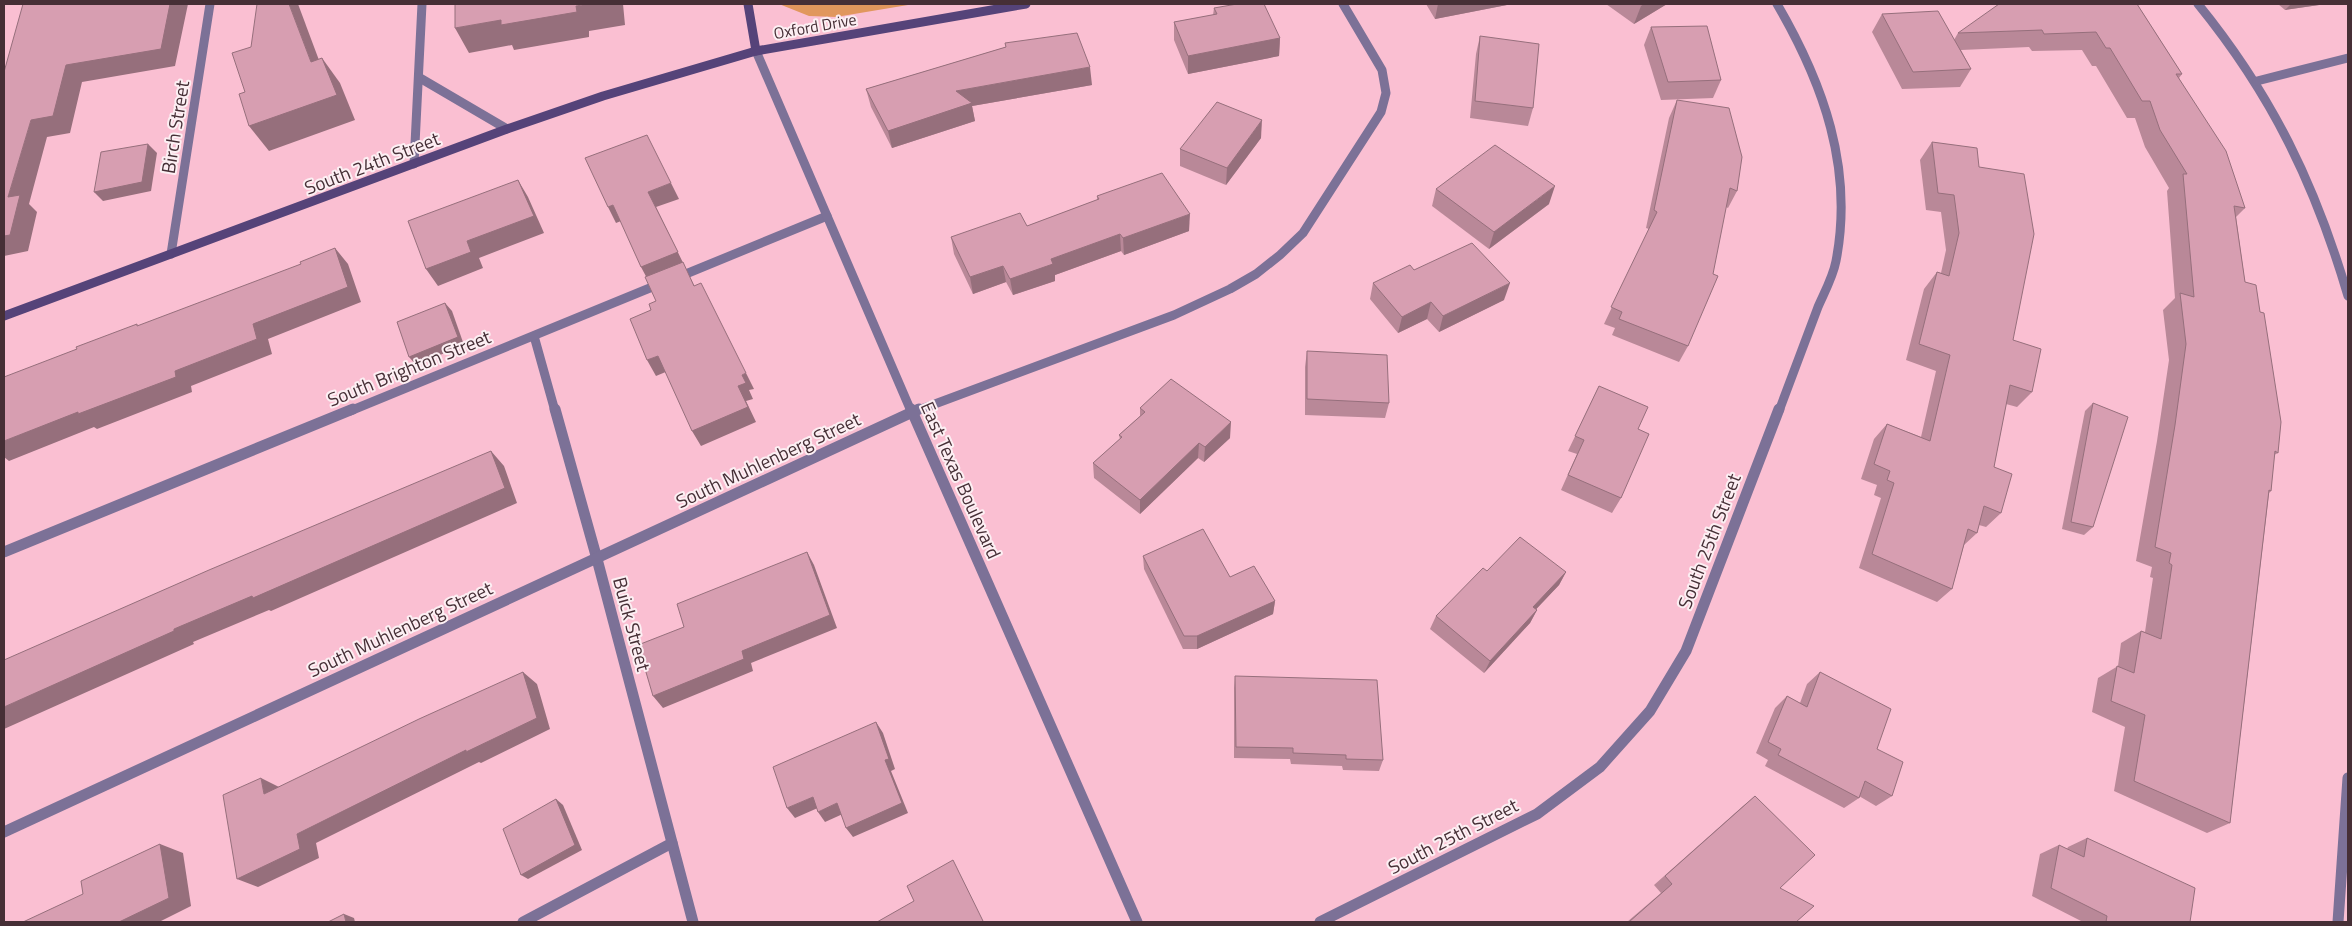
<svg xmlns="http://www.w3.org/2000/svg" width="2352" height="926" viewBox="0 0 2352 926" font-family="'Titillium Web',sans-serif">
  <rect width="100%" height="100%" fill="#fabfd2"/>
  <!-- green -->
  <polygon fill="#e1975d" points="779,4 914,4 836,17 809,16"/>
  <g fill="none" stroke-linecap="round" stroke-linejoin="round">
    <!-- service-far1 -->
    <g stroke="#7c7197" stroke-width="9">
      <polyline points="420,78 507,129"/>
      <polyline points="171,254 210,4"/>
      <polyline points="676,278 827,216"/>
      <polyline points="534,336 555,411"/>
      <polyline points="350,411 662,283"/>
    </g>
    <!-- service -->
    <g stroke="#7c7197" stroke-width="11">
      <polyline points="555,409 597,559 693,922"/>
      <polyline points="4,552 353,409"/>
      <polyline points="523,922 672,843"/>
    </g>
    <!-- minor-far1 -->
    <g stroke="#7c7197" stroke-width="9">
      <path d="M1777,4C1823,83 1854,168 1836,261C1833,277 1824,293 1818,307C1805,342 1792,376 1779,411"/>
      <path d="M2198,4C2272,95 2315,184 2348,296"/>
      <polyline points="2257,81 2348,58"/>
      <polyline points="414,164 422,4"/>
      <polyline points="916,411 1174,315 1230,289 1256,274 1280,255 1303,233 1381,112 1386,93 1382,70 1343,4"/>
    </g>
    <!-- minor -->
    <g stroke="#7c7197" stroke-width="11">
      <polyline points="4,832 919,409"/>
      <polyline points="1320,922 1537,814 1600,767 1650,711 1686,651 1779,409"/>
      <polyline points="2338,922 2348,778"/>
    </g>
    <!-- tertiary-far1 -->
    <polyline stroke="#7c7197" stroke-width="9" points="756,51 911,411"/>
    <!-- tertiary -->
    <polyline stroke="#7c7197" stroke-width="11" points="911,409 1137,922"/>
    <!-- secondary -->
    <g stroke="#554379" stroke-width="9">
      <polyline points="748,4 756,51"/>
      <polyline points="4,316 507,129 603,96 756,51 1026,4"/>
    </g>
  </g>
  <!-- wall -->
  <g fill="#b98898">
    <polygon points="1426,4 1512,4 1435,19"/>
    <polygon points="1606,4 1667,4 1634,24"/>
    <polygon points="2137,4 2182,74 2179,78 2245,208 2236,217 2245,282 2278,453 2274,455 2271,491 2269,493 2230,823 2207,833 2114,791 2125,727 2092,712 2098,678 2118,666 2121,643 2141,631 2145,632 2153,578 2150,577 2152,567 2136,561 2157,441 2169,360 2163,310 2175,298 2167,191 2169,188 2145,147 2135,118 2127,118 2096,66 2092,66 2082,50 2032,51 2029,47 1961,50 1971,69 1960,87 1902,89 1872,32 1882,14 1954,40 1958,33"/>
    <polygon points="2278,4 2326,4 2285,10"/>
    <polygon points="1214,8 1280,38 1279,56 1188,74 1174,40 1174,22 1213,15"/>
    <polygon points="1651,27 1721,80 1713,98 1661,100 1644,45"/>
    <polygon points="1480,36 1533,108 1528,126 1470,118 1476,54"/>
    <polygon points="1005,43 1092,85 972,106 975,121 892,148 871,107 866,89 1006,47"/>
    <polygon points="1677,100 1737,191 1728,208 1726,207 1688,346 1679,362 1612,335 1615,328 1604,324 1649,229 1646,228 1669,118"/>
    <polygon points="1261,138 1226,185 1180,166 1180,149"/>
    <polygon points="1932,142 1979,167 2013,340 2032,392 2017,407 2006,404 1994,467 2001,513 1986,527 1979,525 1977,533 1964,545 1952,589 1937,602 1859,568 1881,498 1874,495 1877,485 1861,479 1874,439 1887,424 1921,437 1936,371 1906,360 1924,289 1937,272 1941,273 1946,250 1941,212 1926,210 1920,160"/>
    <polygon points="1436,189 1549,204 1489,249 1432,206"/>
    <polygon points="1097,196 1189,231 1124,255 1121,251 1055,275 1055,281 1013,295 1006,282 973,294 954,254 951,237 1027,226 1097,200"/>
    <polygon points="1414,270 1504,300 1439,332 1427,319 1398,333 1370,299 1373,283"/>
    <polygon points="1307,351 1389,403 1385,418 1305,415 1305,367"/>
    <polygon points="1599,386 1638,429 1621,498 1612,513 1561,490 1577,454 1568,451"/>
    <polygon points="2093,403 2093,527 2084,535 2062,529 2085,411"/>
    <polygon points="1140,408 1230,438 1204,462 1198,458 1140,514 1094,478 1093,463 1120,439 1119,435 1140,416"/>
    <polygon points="1143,556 1230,577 1275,601 1273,614 1197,649 1183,649 1144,569"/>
    <polygon points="1487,571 1566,572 1559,585 1536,609 1537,610 1530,623 1484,673 1430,629 1436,616"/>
    <polygon points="1820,672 1877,749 1892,796 1876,806 1859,796 1859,798 1844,808 1765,766 1768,760 1756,753 1775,708 1787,696 1800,703 1807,684"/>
    <polygon points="1235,676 1383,760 1379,771 1343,770 1342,766 1291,764 1290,759 1234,758 1234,688"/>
    <polygon points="1755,796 1780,888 1796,922 1627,922 1661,893 1654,885 1743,806"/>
    <polygon points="2087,838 2190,922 2083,922 2032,896 2040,854 2059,845 2067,849 2068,847"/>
  </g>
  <!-- shaded-wall -->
  <g fill="#966f7c">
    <polygon points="170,4 188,4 175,66 82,82 70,133 47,137 29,204 37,212 28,251 4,256 4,236 8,197 31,120 66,65"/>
    <polygon points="289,4 298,4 329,87 311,62"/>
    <polygon points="588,4 623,4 625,25 589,31 589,37 514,50 512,45 469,53 455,28"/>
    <polygon points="1438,4 1512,4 1435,19"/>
    <polygon points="1644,4 1667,4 1634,24 1641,6"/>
    <polygon points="2291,4 2326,4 2285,10"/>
    <polygon points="1280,38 1279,56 1188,74 1188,56"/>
    <polygon points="322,58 340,83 355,120 269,151 249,126"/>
    <polygon points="1090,67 1092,85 972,106 975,121 892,148 888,131 956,91"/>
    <polygon points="1262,120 1261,138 1226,185 1227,168"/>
    <polygon points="148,144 157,153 151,191 103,201 94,192"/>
    <polygon points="518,180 528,197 544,233 479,258 483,268 438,286 426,269 467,241"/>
    <polygon points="671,183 679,199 656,207 702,302 649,282 641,267 648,192"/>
    <polygon points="1555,186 1549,204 1489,249 1494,232"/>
    <polygon points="613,205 621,221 616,223 608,207"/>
    <polygon points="1190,214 1189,231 1124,255 1123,238"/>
    <polygon points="1120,234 1121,251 1055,275 1055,281 1013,295 1010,279 1051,259"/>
    <polygon points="335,248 348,264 361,302 268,339 272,354 191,386 192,392 97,429 94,427 9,461 4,457 4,441 175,371 253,324"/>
    <polygon points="1003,266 1006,282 973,294 970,277"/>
    <polygon points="1510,283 1504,300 1439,332 1443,316"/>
    <polygon points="1431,302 1427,319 1398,333 1402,317"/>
    <polygon points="445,303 452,311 464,345 416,365 409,357"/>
    <polygon points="658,356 668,371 656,376 647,360"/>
    <polygon points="746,373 754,389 749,390 753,399 746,401 756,422 701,446 692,431 742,375"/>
    <polygon points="1231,422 1230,438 1204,462 1205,447"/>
    <polygon points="1199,443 1198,458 1140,514 1140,500"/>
    <polygon points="491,451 504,466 517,503 271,611 269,610 193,642 194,644 4,729 4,707 174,629"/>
    <polygon points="807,552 814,565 837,628 751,663 753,671 663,708 653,696 742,651"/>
    <polygon points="1566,572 1559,585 1526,620 1533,607"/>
    <polygon points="1275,601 1273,614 1197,649 1197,636"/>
    <polygon points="1537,610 1530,623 1484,673 1490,661"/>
    <polygon points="523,672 537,684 550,729 481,763 479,762 316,843 319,858 258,887 237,879 297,834"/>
    <polygon points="876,722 883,733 895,769 891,771 908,813 853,837 846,828 885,760"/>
    <polygon points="261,778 281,788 264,794"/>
    <polygon points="813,797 820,807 795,818 787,808"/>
    <polygon points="556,799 563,805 582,850 528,879 521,875"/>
    <polygon points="837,803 845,813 825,822 818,812"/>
    <polygon points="160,844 183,853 191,906 159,922 119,922"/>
    <polygon points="344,914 354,918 355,922 346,922"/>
  </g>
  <!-- building -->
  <g fill="#d79eb1" stroke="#966f7c">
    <polygon points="23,4 170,4 161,49 66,65 53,116 31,120 8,197 20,195 10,235 4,236 4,72"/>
    <polygon points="257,4 289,4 311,62 322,58 337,95 249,126 239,94 245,92 232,53 251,47"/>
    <polygon points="455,4 588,4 576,6 577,12 501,25 501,20 455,28"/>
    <polygon points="1237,4 1264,4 1280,38 1188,56 1174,22 1217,14 1214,8"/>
    <polygon points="1999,4 2137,4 2182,74 2176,74 2226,151 2245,208 2234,206 2245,282 2256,285 2260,312 2264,313 2281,422 2278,453 2275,451 2271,491 2269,490 2230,823 2134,781 2145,715 2111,701 2117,666 2134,673 2141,631 2161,639 2172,565 2169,563 2171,553 2155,547 2175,425 2186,344 2180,293 2194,297 2183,174 2187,174 2160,130 2150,101 2142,101 2110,48 2106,48 2096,32 2044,34 2042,30 1958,33"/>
    <polygon points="1938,11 1971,69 1913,72 1882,14"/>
    <polygon points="1707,26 1721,80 1668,82 1651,27"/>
    <polygon points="1077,33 1090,67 956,91 972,103 888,131 866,89 1006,47 1005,43"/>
    <polygon points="1480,36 1539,44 1533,108 1475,101"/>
    <polygon points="1677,100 1729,108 1742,157 1737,191 1730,188 1713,274 1718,276 1688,346 1619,319 1622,312 1611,307 1657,212 1654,210"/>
    <polygon points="1217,102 1262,120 1227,168 1180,149"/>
    <polygon points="647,135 671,183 648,192 678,252 641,267 613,205 608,207 585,158"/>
    <polygon points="1932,142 1977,148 1979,167 2024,174 2034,234 2013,340 2041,349 2032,392 2010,385 1994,467 2012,474 2001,513 1984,506 1977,533 1968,529 1952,589 1872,554 1894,483 1887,480 1890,471 1874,464 1887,424 1930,441 1950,355 1919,344 1937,272 1949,276 1959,233 1954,195 1938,193"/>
    <polygon points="148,144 142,182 94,192 101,152"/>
    <polygon points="1495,145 1555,186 1494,232 1436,189"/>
    <polygon points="1162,173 1190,214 1123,238 1120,234 1051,259 1053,264 1010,279 1003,266 970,277 951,237 1020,213 1027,226 1099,199 1097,196"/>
    <polygon points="518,180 534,216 467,241 471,252 426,269 408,221"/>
    <polygon points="1472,243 1510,283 1443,316 1431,302 1402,317 1373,283 1410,265 1414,270"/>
    <polygon points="335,248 348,287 253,324 257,339 175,371 176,377 78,414 78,412 4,441 4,377 77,349 76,347 137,324 137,326 301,264 300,262"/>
    <polygon points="683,262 694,286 701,283 746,373 742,375 746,383 738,386 748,407 692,431 658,356 647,360 630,319 651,310 649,304 656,301 645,277"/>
    <polygon points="445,303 458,337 409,357 397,322"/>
    <polygon points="1307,351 1387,355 1389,403 1307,399"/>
    <polygon points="1171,379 1231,422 1205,447 1199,443 1140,500 1093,463 1122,437 1119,435 1145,412 1140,408"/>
    <polygon points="1599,386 1648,407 1638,429 1649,434 1621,498 1568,475 1584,440 1575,436"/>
    <polygon points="2093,403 2128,417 2093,527 2071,522"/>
    <polygon points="491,451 505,488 253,598 252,596 174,629 174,631 4,707 4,660 209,570"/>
    <polygon points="1203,529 1230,577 1254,566 1275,601 1197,636 1184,636 1143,556"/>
    <polygon points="1520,537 1566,572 1533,607 1537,610 1490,661 1436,616 1483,568 1487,571"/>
    <polygon points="807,552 830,615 742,651 744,659 653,696 638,645 684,627 677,604"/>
    <polygon points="523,672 537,718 466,752 466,750 297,834 300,849 237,879 223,795 261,778 264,794 419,719"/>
    <polygon points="1820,672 1891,709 1877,749 1903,762 1892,796 1865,781 1859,798 1778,755 1781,749 1768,742 1787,696 1807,707"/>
    <polygon points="1235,676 1377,680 1383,760 1346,759 1346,755 1293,753 1293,748 1236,747"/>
    <polygon points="876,722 889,759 885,760 902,803 846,828 837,803 818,812 813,797 787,808 773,767"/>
    <polygon points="1755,796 1815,855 1780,888 1814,906 1796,922 1629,922 1672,884 1665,876"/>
    <polygon points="556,799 575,845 521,875 503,829"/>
    <polygon points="2087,838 2195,888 2190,922 2106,922 2107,916 2051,888 2059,845 2084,857"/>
    <polygon points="160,844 169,898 119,922 23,922 83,894 81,881"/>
    <polygon points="953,860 983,921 981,922 877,922 914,901 907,886"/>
    <polygon points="344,914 346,922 328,922"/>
  </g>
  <g text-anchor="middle" stroke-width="4" stroke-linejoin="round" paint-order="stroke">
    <!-- far-street labels -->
    <g font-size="16" fill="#462f36" stroke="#fceff3">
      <text transform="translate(815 26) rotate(-10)" y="6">Oxford Drive</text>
    </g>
    <!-- street labels -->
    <g font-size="19" fill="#462f36" stroke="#fceff3">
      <text transform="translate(175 127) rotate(-81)" y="7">Birch Street</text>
      <text transform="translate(372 163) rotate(-21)" y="7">South 24th Street</text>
      <text transform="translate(409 368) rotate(-22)" y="7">South Brighton Street</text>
      <text transform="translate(768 460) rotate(-25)" y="7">South Muhlenberg Street</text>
      <text transform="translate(961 480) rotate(66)" y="7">East Texas Boulevard</text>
      <text transform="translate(1709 541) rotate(-69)" y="7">South 25th Street</text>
      <text transform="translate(632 624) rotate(75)" y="7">Buick Street</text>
      <text transform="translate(400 629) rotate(-25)" y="7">South Muhlenberg Street</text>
      <text transform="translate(1453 836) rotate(-27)" y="7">South 25th Street</text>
    </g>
  </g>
  <!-- border -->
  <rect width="2352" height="926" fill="none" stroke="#462f36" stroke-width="10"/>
</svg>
